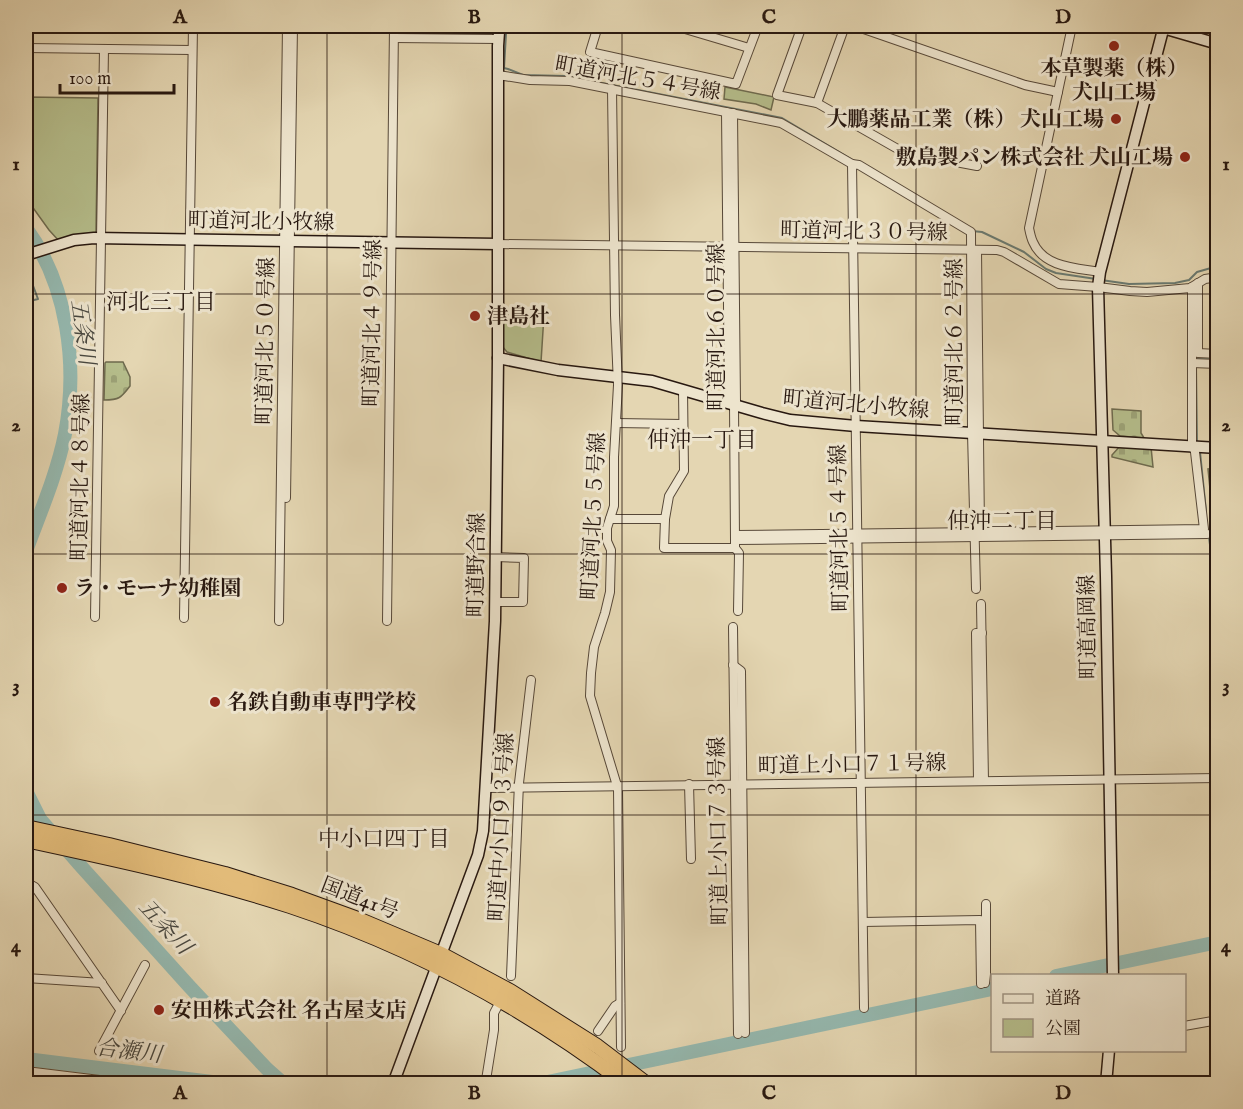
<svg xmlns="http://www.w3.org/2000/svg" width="1243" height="1109" viewBox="0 0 1243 1109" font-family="'IM FELL English','Noto Serif JP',serif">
  <defs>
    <pattern id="forest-firs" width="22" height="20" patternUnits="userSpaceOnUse" patternTransform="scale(1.5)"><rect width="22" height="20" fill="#b5bd8b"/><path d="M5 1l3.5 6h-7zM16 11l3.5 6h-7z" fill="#9ca277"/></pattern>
    <pattern id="cemetery-stones" width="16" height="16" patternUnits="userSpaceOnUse" patternTransform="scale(1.5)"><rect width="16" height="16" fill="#b5bd8b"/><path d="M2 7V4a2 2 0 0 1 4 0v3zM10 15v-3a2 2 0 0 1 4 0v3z" fill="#9ca277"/></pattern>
  </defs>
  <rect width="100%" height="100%" fill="#e4d6b2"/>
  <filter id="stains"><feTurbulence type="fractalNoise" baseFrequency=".00333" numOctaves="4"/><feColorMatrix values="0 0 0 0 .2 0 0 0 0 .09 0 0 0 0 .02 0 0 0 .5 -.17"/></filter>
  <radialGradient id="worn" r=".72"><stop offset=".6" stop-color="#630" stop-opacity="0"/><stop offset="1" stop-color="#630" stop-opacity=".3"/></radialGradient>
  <!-- green -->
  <g fill="#b5bd8b" stroke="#6e6a4e" stroke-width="1.5">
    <polygon points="725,87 774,97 771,110 756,104 724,99"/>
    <polygon points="26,97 98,98 96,232 94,234 59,241 49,230 26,198"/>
    <polygon points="503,315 544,315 541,362 507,352 502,346"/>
  </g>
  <!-- forest -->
  <polygon fill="url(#forest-firs)" stroke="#6e6a4e" stroke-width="1.5" points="1217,468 1217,520 1213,519 1208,469"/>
  <!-- cemetery -->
  <g fill="url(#cemetery-stones)" stroke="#6e6a4e" stroke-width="1.5">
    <path d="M106,362H123L130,377V386C121,398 119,400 104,400L105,363Z"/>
    <polygon points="1112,409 1141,411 1141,433 1144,438 1120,436 1113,430"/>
    <polygon points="1121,445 1151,447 1153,467 1112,457 1112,455"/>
  </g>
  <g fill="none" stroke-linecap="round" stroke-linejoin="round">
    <!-- stream -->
    <g stroke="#697970" stroke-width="2">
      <polyline points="456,26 472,34 496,34"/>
      <polyline points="502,34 506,34 504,68 508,69 523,75 566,76 782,118 856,162"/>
      <polyline points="506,34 508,26"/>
      <polyline points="972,231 982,232 1024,252 1046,269 1056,273 1096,279"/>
      <polyline points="26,267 38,299 30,301 30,313"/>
      <polyline points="1101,280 1129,284 1175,283 1189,280 1197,272 1218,266"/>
      <polyline points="1196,365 1197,443"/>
      <polyline points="26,410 29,410 29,433 26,449"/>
      <polyline points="1200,452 1206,511"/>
      <polyline points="29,518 37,522"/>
      <polyline points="1209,537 1212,561"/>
    </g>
    <!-- river -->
    <g stroke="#95b9b0" stroke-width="14">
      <path d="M26,228C68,285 78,366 65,434C57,474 40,513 26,551"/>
      <polyline points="1196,358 1218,359"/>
      <polyline points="26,791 40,819 79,864 189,986 267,1069 284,1084"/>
      <polyline points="1056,976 1218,942"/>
      <polyline points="26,1059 228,1084"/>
      <polyline points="538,1084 992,989"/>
    </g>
    <defs>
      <g id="street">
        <polyline points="598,26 590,52 736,84 758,26"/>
        <polyline points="675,26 749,48"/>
        <polyline points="802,26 777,95 817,103 903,152 977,166"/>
        <polyline points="855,26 1025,85 1058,92"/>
        <path d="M1072,26L1029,228C1030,233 1031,238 1033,242C1044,268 1077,268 1100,272"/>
        <polyline points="394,38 498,39"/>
        <polyline points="26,48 192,50"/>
        <polyline points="498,75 530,80 570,81 781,123 852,164 864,1008"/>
        <polyline points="612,89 615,315 618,385 614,457 614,506 607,528 607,541 611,550 610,592 605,613 594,647 591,673 590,696 618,789 621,1047"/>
        <polyline points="817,103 845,26"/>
        <polyline points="726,112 729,403"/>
        <polyline points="733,113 736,402 734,405 735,540 735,548 739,553 738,611"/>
        <polyline points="852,164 859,165 971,232 972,433 976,589"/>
        <polyline points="498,244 997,250 1004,252 1059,284 1098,287 1130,291 1147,292 1190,288 1205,279 1218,277"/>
        <polyline points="977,250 980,531"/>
        <polyline points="1198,283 1198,353 1218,354"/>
        <polyline points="26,290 27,348 26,352"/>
        <polyline points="1192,363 1218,364"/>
        <polyline points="683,390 684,471 669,496 665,519 664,548 735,548"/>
        <polyline points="616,423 683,424"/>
        <polyline points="286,498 293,26"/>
        <polyline points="610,519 665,519"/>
        <polyline points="735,535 1204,529 1195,452 1192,443 1192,287"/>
        <polyline points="735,540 1207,534"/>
        <polyline points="495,602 523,602 524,558 495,557"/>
        <polyline points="981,604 984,781"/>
        <polyline points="95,617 104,49"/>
        <polyline points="184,618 193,26"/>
        <polyline points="279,621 287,26"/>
        <polyline points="387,621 394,26"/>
        <polyline points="733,627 738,1034"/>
        <polyline points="733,665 741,671 745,1033"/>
        <polyline points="978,781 976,633 982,633"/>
        <polyline points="689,784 691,859"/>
        <polyline points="486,788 1218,778"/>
        <polyline points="26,882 35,887 121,1011"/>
        <polyline points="863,922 980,920 981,984"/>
        <polyline points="511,976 519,783 531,680"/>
        <polyline points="26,978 102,983"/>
        <polyline points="985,983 986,974 986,904"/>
        <polyline points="1184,1026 1218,1020"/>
        <polyline points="598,1031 615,1006 620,1003"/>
        <polyline points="99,1051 145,965"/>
        <polyline points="26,1071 132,1084"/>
        <polyline points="486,1080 494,1030 494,1013 501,1000"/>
        <polyline points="1161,1084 1218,1080"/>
      </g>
      <g id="secondary">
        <polyline points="1156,26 1218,44"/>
        <polyline points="26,255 74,240 94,238 498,244"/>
        <polyline points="498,358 558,370 652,381 762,413 790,420 856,426 1218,448"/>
        <polyline points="1113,976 1106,576 1098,287 1100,272 1164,26"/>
        <polyline points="393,1084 478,855 483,831 495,621 498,358 498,46 499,32"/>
        <polyline points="1106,1084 1109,1050"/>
      </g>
      <g id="highway">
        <polyline points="26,827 109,845 225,874 292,895 358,919 441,954 510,991 597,1046 647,1084"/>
        <path d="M26,840C114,859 204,878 290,906C411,946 524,1007 626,1084"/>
      </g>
    </defs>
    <!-- street casing -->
    <use href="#street" stroke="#574838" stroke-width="10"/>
    <!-- secondary casing -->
    <use href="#secondary" stroke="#281810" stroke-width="13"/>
    <!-- highway casing -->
    <use href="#highway" stroke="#281810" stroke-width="16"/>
    <!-- street -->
    <use href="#street" stroke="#ede4cd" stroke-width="8"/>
    <!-- secondary -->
    <use href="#secondary" stroke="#ede4cd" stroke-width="10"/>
    <!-- highway -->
    <use href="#highway" stroke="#e2bb79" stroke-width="14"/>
  </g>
  <!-- grid -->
  <path fill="none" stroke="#281810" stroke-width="1.5" stroke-opacity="0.55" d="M327,26V1084M622,26V1084M916,26V1084M26,294H1218M26,554H1218M26,815H1218"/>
  <!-- markers -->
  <g fill="#8f2418" stroke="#ede4cd" stroke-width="2">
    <circle cx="1114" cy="46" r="6"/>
    <circle cx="1116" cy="119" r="6"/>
    <circle cx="1185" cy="157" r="6"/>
    <circle cx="475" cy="316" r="6"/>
    <circle cx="62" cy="588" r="6"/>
    <circle cx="215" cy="702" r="6"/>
    <circle cx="159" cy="1010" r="6"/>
  </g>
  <g text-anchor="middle" stroke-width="6" stroke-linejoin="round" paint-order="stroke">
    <!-- poi labels -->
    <g font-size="21" font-weight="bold" fill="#281810" stroke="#ede4cd" text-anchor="start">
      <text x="1114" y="75" text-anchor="middle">本草製薬（株）<tspan x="1114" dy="24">犬山工場</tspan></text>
      <text x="1104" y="126" text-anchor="end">大鵬薬品工業（株） 犬山工場</text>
      <text x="1173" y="164" text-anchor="end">敷島製パン株式会社 犬山工場</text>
      <text x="487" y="323">津島社</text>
      <text x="74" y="595">ラ・モーナ幼稚園</text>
      <text x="227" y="709">名鉄自動車専門学校</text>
      <text x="171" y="1017">安田株式会社 名古屋支店</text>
    </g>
    <!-- street labels -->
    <g font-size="21" fill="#281810" stroke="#ede4cd">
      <text transform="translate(638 78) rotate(10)" y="7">町道河北５４号線</text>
      <text transform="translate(261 221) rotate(1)" y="7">町道河北小牧線</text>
      <text transform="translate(864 231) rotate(1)" y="7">町道河北３０号線</text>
      <text transform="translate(372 323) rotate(-89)" y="7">町道河北４９号線</text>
      <text transform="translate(716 327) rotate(-90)" y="7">町道河北６０号線</text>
      <text transform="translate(265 341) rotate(-89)" y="7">町道河北５０号線</text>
      <text transform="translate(954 342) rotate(-90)" y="7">町道河北６２号線</text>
      <text transform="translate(856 404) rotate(5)" y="7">町道河北小牧線</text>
      <text transform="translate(80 477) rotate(-89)" y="7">町道河北４８号線</text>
      <text transform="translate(593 516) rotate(-87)" y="7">町道河北５５号線</text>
      <text transform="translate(839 528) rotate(-91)" y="7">町道河北５４号線</text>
      <text transform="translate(476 565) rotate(-89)" y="7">町道野合線</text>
      <text transform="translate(1087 627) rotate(-91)" y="7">町道高岡線</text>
      <text transform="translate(852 764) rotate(-1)" y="7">町道上小口７１号線</text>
      <text transform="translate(501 827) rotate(-87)" y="7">町道中小口９３号線</text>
      <text transform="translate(718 831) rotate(-91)" y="7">町道上小口７３号線</text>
      <text transform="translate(360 898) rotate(21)" y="7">国道41号</text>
    </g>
    <!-- neighbourhood labels -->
    <g font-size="22" fill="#281810" stroke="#ede4cd">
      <text x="161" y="309">河北三丁目</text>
      <text x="702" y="447">仲沖一丁目</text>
      <text x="1002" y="528">仲沖二丁目</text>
      <text x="384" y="846">中小口四丁目</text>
    </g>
    <!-- water labels -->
    <g font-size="22" font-style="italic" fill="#494840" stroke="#ede4cd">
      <text transform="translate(84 332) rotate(82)" y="8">五条川</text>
      <text transform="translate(166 926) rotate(47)" y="8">五条川</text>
      <text transform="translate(129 1050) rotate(7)" y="8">合瀬川</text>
    </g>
  </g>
  <!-- margin -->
  <rect width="1243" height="1109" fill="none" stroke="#e4d6b2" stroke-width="66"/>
  <!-- legend -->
  <rect x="991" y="974" width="195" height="78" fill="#ede4cd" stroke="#9e9281" stroke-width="1.5"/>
  <rect x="1003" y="994" width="30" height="9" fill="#ede4cd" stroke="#9e9281" stroke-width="1.5"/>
  <text x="1045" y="1004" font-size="18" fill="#281810">道路</text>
  <rect x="1003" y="1019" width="30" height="18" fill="#b5bd8b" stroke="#9e9281" stroke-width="1.5"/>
  <text x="1045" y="1034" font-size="18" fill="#281810">公園</text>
  <!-- scale -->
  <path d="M60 84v9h114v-9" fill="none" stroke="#281810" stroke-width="3"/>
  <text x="69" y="84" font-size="18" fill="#281810" stroke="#ede4cd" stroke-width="4.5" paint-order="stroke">100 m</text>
  <rect x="33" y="33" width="1177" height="1043" fill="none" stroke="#281810" stroke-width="2"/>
  <g font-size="20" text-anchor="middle" font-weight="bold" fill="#281810">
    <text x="180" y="23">A</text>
    <text x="474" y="23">B</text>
    <text x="769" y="23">C</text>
    <text x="1063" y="23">D</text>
    <text x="16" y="170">1</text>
    <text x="1226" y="170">1</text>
    <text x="16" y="431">2</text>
    <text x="1226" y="431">2</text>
    <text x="16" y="692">3</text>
    <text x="1226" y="692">3</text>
    <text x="16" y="952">4</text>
    <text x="1226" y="952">4</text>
    <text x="180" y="1099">A</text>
    <text x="474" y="1099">B</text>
    <text x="769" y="1099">C</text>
    <text x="1063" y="1099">D</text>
  </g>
  <rect width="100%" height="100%" filter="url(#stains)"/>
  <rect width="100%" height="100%" fill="url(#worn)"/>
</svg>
